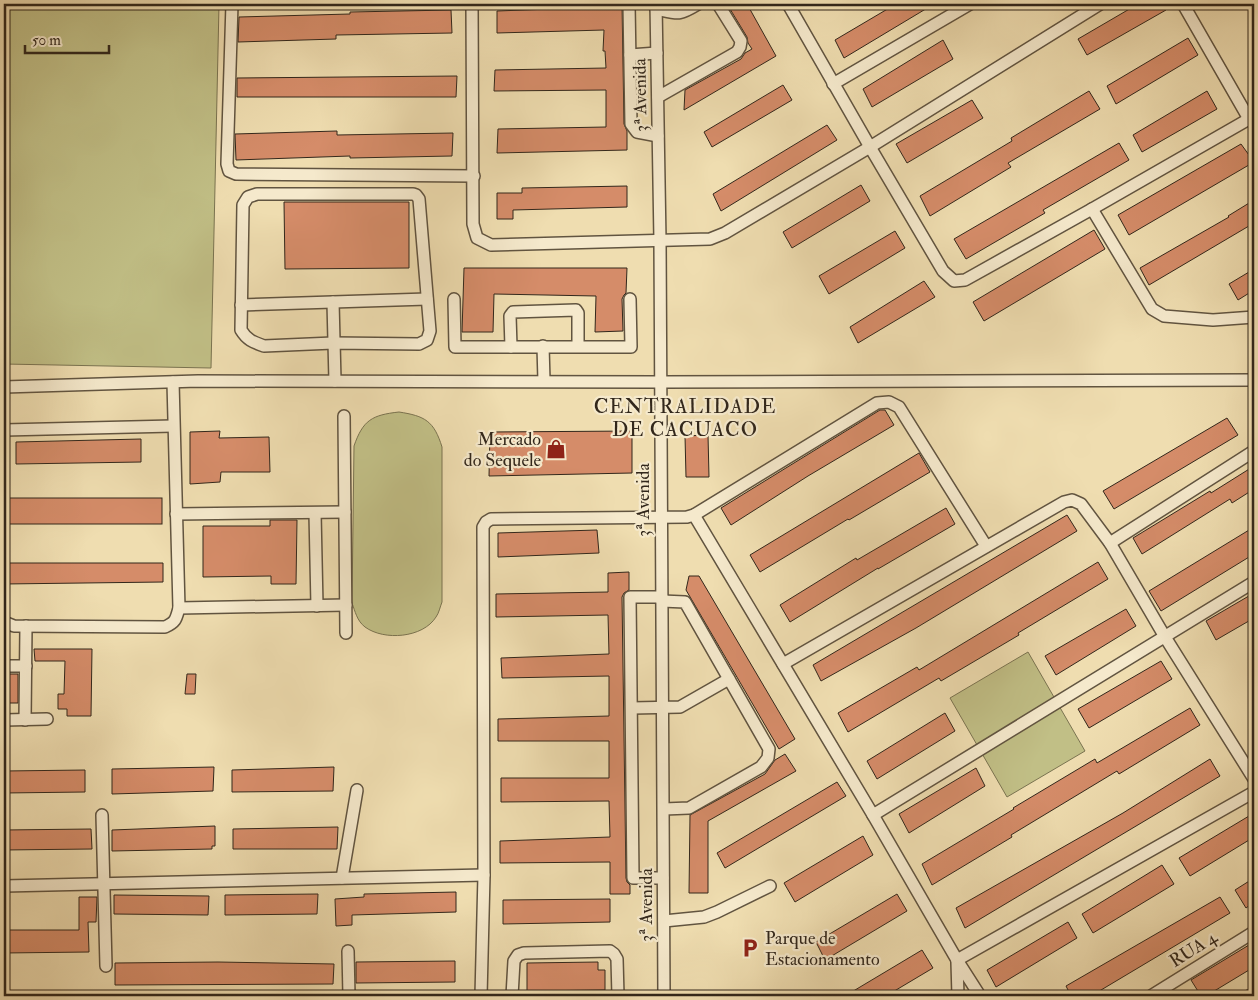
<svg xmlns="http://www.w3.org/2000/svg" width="1258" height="1000" viewBox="0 0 1258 1000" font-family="'IM FELL Double Pica',serif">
  <rect width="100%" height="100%" fill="#efddb0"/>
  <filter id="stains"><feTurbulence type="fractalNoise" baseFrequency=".004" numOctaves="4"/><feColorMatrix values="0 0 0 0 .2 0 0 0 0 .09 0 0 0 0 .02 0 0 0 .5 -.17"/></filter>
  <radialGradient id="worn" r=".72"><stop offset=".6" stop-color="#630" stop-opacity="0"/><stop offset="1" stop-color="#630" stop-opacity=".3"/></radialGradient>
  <!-- green -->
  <g fill="#c1bf86" stroke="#7a7350">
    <polygon points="219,5 211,368 4,364 4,8"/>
    <path d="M399,412C425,416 434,421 442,447V602C440,607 439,613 436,617C423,638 384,641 365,627C357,621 355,611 352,603L354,446C363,420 372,415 399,412Z"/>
    <polygon points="1028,652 1085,751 1007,797 950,698"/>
  </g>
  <!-- building -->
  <g fill="#d58c69" stroke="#32271b">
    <polygon points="604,4 622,4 624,124 627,131 627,150 497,153 498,129 606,127 606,90 494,91 495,70 606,68 605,51 603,51 604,30 497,33 497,11 604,7"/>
    <polygon points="727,4 747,4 776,56 684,110 685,90 741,59 745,53 752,49 748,43 747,37"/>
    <polygon points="896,4 934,4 844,58 835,40"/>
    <polygon points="1138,4 1162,4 1166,10 1087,55 1078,39"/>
    <polygon points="451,10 452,33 336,35 336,39 238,42 239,17 350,14 350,12"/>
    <polygon points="1188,38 1198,55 1116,104 1107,86"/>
    <polygon points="943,40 953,59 872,107 863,89"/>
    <polygon points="457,76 456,97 237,97 237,78"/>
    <polygon points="783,85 792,100 712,147 704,132"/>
    <polygon points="1089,91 1100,109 1008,163 1011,167 930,216 920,196 1012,141 1011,138"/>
    <polygon points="1207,91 1217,109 1142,152 1133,135"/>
    <polygon points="972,100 983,118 907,163 896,144"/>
    <polygon points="827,125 837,140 721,211 713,194"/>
    <polygon points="337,131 337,135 453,133 452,156 350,158 350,156 236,160 235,134"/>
    <polygon points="1119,143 1129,160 1043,210 1045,213 966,259 954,239"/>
    <polygon points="1241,144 1254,162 1129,235 1118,215"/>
    <polygon points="861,185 870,201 792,248 783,232"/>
    <polygon points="627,186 627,207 513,210 513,219 497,219 497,193 522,193 522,188"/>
    <polygon points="1254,200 1254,223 1149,285 1140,268 1229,217 1228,216"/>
    <polygon points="284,202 409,202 409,268 285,269"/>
    <polygon points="1094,230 1105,249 984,321 973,302"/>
    <polygon points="895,231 905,248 829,294 819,276"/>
    <polygon points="464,268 627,268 626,293 624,295 622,299 623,331 595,332 596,296 494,294 493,332 462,332"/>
    <polygon points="1254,269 1254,290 1238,300 1229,284"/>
    <polygon points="924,281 935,297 858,343 850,327"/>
    <polygon points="880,410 885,410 894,425 808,476 731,525 721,508"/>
    <polygon points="1227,418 1238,435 1114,509 1103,491"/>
    <polygon points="220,431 219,438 269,437 270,472 221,472 220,482 190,484 190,432"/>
    <polygon points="632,431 632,473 489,476 490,432"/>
    <polygon points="708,435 709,477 686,477 685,436"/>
    <polygon points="141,439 141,462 16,464 16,442"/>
    <polygon points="919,453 930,472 849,520 848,519 760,572 750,555"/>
    <polygon points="1254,466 1254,489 1232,503 1230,499 1142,554 1133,538 1210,491 1211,493"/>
    <rect x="4" y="498" width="158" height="26"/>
    <polygon points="946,508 955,524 878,569 878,568 790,622 780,605 856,558 857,560"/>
    <polygon points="1067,515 1077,531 916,628 821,681 813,665"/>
    <polygon points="270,520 297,520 296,584 271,584 271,576 203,577 203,526 270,526"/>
    <polygon points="1254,527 1254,554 1161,611 1149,591"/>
    <polygon points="597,530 599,553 498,557 498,533"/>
    <polygon points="1098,562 1108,579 1018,633 1019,635 941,681 939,678 848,732 838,713 917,667 919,670"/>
    <polygon points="5,563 163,563 163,582 4,584"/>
    <polygon points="629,572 629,590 624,593 622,597 626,878 627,882 630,885 630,894 610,894 610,862 500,863 500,841 610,837 609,801 501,802 501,778 609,778 609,741 498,741 498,719 609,716 609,676 502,678 501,658 609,654 608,615 496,617 496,594 608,592 608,573"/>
    <polygon points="689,576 699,576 795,739 779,749 686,590"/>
    <polygon points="1254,593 1254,618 1216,640 1206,621"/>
    <polygon points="1126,609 1136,626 1056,675 1045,656"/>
    <polygon points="34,649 92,649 91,716 67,716 67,709 58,709 58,694 64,694 65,661 35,661"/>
    <polygon points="1161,661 1172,679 1089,728 1078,709"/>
    <polygon points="4,674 18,674 18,703 8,703 9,698 4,699"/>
    <polygon points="187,674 196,674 195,694 185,694"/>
    <polygon points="1190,708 1200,725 1119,774 1117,771 1011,835 1012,837 932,885 922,864 1014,809 1013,808 1095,759 1097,763"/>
    <polygon points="945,713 955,731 877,779 867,761"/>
    <polygon points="785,754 796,771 708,821 708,893 689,893 690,815 765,774 775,760"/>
    <polygon points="1210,759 1220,776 965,928 956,908 1123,813"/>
    <polygon points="214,767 213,791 112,794 112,769"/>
    <polygon points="334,767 333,791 232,792 232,770"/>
    <polygon points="976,768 985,786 909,833 899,814"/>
    <polygon points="85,770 85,792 4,793 4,771"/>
    <polygon points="837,782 846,796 725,868 717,853"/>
    <polygon points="1254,813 1254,837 1190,876 1179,858"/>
    <polygon points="215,826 215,846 212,846 212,849 112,851 112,830"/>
    <polygon points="338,827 337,849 233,849 233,829"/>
    <polygon points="91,829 92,849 4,850 4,830"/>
    <polygon points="863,836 873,855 795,902 784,883"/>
    <polygon points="1162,865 1174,884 1093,933 1082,914"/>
    <polygon points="1254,878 1254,902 1246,908 1235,890"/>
    <polygon points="456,892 456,912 352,915 352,925 336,926 335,899 364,897 364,894"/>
    <polygon points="318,894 317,914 225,915 225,895"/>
    <polygon points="897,894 907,911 825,960 816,942"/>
    <polygon points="114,895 209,896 208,915 114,914"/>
    <polygon points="79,897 97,897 96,922 88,922 89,952 4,953 4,930 79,930"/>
    <polygon points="1220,897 1230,913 1091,996 1071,996 1066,986"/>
    <polygon points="610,899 610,922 503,924 503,900"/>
    <polygon points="1068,922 1077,938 996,987 987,970"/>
    <polygon points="1254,944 1254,967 1206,996 1201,996 1191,980 1249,945 1250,947"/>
    <polygon points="922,950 933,968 886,996 845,996"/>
    <polygon points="455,961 455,982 356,983 356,962"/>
    <polygon points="218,962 334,964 333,984 115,985 115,963"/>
    <polygon points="598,962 598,970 605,970 605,990 527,991 527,963"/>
  </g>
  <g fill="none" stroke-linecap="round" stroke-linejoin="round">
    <defs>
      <g id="minor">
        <polyline points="232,4 227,164 229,171 236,174 474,176"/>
        <polyline points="472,4 473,224 477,238 491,245 710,239 725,233 870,147 1100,4"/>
        <polyline points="629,4 631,124 637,132 658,136"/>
        <polyline points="656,4 660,241 664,996"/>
        <polyline points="788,4 870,147 943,271 954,281 965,280 1092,209 1249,119 1254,119"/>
        <polyline points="1183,4 1249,119"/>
        <path d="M656,9C679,14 678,16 698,4"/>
        <polyline points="630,55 657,53"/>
        <polyline points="833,84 970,4"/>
        <polyline points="658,97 737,52 740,47 741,41 718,4"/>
        <path d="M257,194H413L416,195L419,199L430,331L427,340L419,344L333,343L264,346C253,342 247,340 241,330L243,205L248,197Z"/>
        <polyline points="1092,209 1152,309 1164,316 1213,320 1254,317"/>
        <polyline points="454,299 455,347 631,347 630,299"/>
        <polyline points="333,302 335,381"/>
        <polyline points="241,305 427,299"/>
        <polyline points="543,346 544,381"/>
        <polyline points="511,347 510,316 513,312 576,310 578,313 578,346"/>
        <polyline points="4,387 198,381 661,382 1254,380"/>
        <polyline points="344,416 346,633"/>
        <polyline points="4,430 173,426"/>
        <polyline points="315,513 317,606"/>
        <polyline points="176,514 345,512"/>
        <polyline points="694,515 873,815 957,960 1254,792"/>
        <polyline points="1110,543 1254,451"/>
        <polyline points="662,597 630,597 633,878 663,878"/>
        <polyline points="662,601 685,602 769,749 768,758 761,767 689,808 664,809"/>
        <polyline points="179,608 346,605"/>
        <path d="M4,622L14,626L165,627C176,622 176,619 179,608L173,382"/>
        <polyline points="783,664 1064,502 1072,500 1081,504 1110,543 1165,637 1254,779"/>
        <polyline points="4,666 26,666"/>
        <polyline points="632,708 680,707 729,679"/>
        <polyline points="4,720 47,719"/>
        <polyline points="25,720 26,626"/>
        <polyline points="102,815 106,966"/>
        <polyline points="873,815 1254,582"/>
        <polyline points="342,878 357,790"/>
        <polyline points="4,886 484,875"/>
        <polyline points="664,921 704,917 717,912 770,886"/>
        <polyline points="348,951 349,996"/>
        <polyline points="957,960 980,996"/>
        <polyline points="957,962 958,996"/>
        <polyline points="481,996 484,875 483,527 486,522 491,519 687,517 694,515 877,403 889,402 899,407 986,546"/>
        <polyline points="512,996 514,961 518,955 524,953 610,951 614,954 617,959 618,996"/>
        <polyline points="1151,996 1254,932"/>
        <polyline points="1249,996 1254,994"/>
      </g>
    </defs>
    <!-- minor casing -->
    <use href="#minor" stroke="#615440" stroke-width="14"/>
    <!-- minor -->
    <use href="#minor" stroke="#f5e9cc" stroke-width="11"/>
  </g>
  <!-- icons -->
  <defs>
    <symbol id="shop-bare" viewBox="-9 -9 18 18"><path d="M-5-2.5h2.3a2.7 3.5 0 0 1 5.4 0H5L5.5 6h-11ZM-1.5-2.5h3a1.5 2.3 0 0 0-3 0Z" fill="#8f2418" stroke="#f5e9cc" stroke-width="2.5" paint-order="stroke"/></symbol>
    <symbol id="parking-bare" viewBox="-9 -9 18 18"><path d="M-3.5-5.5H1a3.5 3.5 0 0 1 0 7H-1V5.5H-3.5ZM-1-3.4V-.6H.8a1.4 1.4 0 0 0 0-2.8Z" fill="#8f2418" stroke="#f5e9cc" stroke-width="2.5" paint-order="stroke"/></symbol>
  </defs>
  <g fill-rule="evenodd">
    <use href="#shop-bare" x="542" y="435" width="28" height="28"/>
    <use href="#parking-bare" x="736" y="934" width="28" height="28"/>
  </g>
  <g text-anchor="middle" stroke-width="4.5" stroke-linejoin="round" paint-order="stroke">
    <!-- street labels -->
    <g font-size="18" fill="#32271b" stroke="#f5e9cc">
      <text transform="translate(640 95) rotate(-91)" y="6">3ª Avenida</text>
      <text transform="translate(643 500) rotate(-90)" y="6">3ª Avenida</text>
      <text transform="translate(646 905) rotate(-90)" y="6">3ª Avenida</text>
      <text transform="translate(1193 949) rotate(-32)" y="6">RUA 4</text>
    </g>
    <!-- poi labels -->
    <g font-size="18" fill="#32271b" stroke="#f5e9cc" text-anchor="end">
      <text x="541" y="445">Mercado<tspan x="541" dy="21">do Sequele</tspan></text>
      <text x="765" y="944" text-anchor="start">Parque de<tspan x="765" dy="21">Estacionamento</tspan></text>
    </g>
    <!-- quarter labels -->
    <g font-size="20" letter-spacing="1" fill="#32271b" stroke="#f5e9cc">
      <text x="685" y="413">CENTRALIDADE<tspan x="685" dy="23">DE CACUACO</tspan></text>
    </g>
  </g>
  <!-- margin -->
  <rect width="1258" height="1000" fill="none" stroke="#efddb0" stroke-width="20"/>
  <rect x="5" y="5" width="1248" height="990" fill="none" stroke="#32271b" stroke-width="2.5"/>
  <rect x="10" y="10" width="1238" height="980" fill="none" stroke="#32271b"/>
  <!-- scale -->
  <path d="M25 45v8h84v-8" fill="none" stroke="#32271b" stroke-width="2.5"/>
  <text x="32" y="45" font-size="15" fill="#32271b" stroke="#f5e9cc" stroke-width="4" paint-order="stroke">50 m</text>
  <rect width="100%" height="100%" filter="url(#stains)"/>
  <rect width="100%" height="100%" fill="url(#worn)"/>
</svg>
